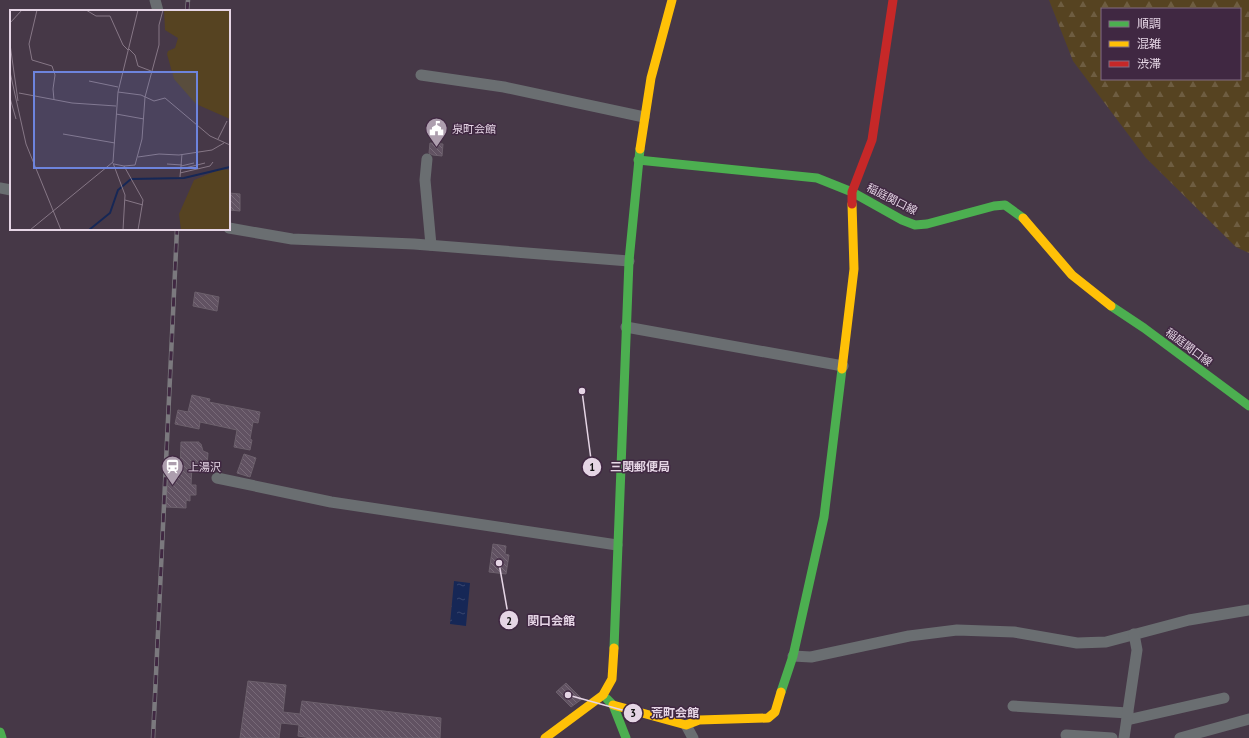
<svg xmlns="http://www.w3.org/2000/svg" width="1249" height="738" viewBox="0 0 1249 738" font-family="'PT Sans Narrow','Noto Sans JP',sans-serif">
  <defs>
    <pattern id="forest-firs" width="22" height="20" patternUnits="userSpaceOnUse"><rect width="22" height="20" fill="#564321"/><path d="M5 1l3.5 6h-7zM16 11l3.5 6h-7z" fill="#6e5d41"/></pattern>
    <pattern id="water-ripples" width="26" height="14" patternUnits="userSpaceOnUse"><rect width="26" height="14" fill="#162756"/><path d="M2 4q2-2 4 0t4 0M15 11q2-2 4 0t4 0" fill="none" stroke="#38456e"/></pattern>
    <pattern id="building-back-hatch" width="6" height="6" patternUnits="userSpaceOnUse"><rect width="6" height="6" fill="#615262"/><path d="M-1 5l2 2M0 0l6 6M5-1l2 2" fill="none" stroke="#786a78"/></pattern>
  </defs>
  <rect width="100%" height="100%" fill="#463847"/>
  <!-- forest -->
  <path fill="url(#forest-firs)" fill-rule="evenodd" d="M1049,0H1249V253L1236,247L1146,158L1073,61ZM1102,9H1240V79H1102Z"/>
  <!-- water -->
  <polygon fill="url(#water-ripples)" points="454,581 470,583 466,626 450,624"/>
  <!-- building -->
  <g fill="url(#building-back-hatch)" stroke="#6c606c">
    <polygon points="430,143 443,144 442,156 433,155 429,153"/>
    <polygon points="229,193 240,194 240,211 229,210"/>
    <polygon points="195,292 219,297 217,311 193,306"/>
    <polygon points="192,395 210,399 209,402 260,412 258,423 253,422 250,439 252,440 250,450 234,447 237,430 200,422 199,429 175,424 178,410 188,412"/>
    <polygon points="181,442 199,442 199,443 201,444 203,451 208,453 207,466 192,466 191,485 196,485 196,495 190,495 190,501 186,500 186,508 166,507 168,473 180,474"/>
    <polygon points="244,454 256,458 250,477 237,473"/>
    <polygon points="493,544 506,546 505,554 509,555 506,574 489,572"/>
    <polygon points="248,681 286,685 283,712 300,714 302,701 441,718 440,738 311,738 298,736 299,725 281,723 279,738 240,738"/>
    <polygon points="566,683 582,699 571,707 556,692"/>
  </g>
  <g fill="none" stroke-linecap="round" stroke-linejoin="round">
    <!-- street -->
    <g stroke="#6a6e71" stroke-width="11">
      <polyline points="155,0 158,11"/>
      <polyline points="421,75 504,87 644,117"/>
      <polyline points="427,159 425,180 431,245"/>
      <polyline points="0,188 11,190"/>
      <polyline points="229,228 292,239 414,244 629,261"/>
      <polyline points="626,327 843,366"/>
      <polyline points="217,478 331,502 617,545"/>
      <polyline points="793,656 811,657 909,636 957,630 1014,632 1077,643 1106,642 1189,620 1249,610"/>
      <polyline points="1013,706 1128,713"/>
      <polyline points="1127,720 1224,698"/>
      <polyline points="686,725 693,738"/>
      <polyline points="1066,735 1112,738"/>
      <polyline points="1124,738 1137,650 1134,634"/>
      <polyline points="1180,738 1249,719"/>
    </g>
    <!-- fast -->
    <g stroke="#4caf50" stroke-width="9">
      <polyline points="638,160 817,178 852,192 902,220 915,225 927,224 994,206 1005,205 1023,218"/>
      <polyline points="1111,306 1144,328 1249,406"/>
      <polyline points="614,648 629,261 640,149"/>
      <polyline points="781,692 793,656 824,517 842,369"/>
      <polyline points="607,699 613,705 626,738"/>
      <polyline points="0,732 2,738"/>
    </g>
    <!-- slow -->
    <g stroke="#ffc107" stroke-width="9">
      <polyline points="640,149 651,78 672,0"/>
      <polyline points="1023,218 1072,275 1111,306"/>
      <polyline points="842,369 854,269 852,204"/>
      <polyline points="613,705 686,725 699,720 768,718 775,712 781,692"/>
      <polyline points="545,738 603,695 612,679 614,648"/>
    </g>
    <!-- jam -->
    <polyline stroke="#c62828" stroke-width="9" points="852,204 852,192 872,140 893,0"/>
    <defs>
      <g id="rail">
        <polyline points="187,11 188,0"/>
        <polyline points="153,738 177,229"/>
      </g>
    </defs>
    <!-- rail casing -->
    <use href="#rail" stroke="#7b797e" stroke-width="4.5"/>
    <!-- rail -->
    <use href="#rail" stroke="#402842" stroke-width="3" stroke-dasharray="9" stroke-linecap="butt"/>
  </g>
  <!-- icons -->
  <defs>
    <symbol id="civic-pin" viewBox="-11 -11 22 30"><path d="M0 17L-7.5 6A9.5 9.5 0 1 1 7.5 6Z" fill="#ad9eae" stroke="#402842"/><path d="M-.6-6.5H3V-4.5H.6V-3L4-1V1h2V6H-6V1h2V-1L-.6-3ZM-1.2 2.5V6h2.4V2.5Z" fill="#fff"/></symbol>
    <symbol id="station-pin" viewBox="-11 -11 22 30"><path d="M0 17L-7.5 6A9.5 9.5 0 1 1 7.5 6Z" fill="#ad9eae" stroke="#402842"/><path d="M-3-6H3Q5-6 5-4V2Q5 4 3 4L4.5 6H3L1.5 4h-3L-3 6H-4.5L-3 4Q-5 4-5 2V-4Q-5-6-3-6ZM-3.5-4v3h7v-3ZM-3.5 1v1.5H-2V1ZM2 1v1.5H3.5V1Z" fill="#fff"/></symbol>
  </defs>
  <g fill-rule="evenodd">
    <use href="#civic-pin" x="424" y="116" width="25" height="34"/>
    <use href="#station-pin" x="160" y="454" width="25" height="34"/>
  </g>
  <g text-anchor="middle" stroke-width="3" stroke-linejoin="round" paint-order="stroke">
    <!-- poi labels -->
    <g font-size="11" fill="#e5d5e5" stroke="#402842" text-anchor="start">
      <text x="452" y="133">泉町会館</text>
      <text x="188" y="471">上湯沢</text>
    </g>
    <!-- street labels -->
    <g font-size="11" fill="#e5d5e5" stroke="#402842">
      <text transform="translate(892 199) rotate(27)" y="4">稲庭関口線</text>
      <text transform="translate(1189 347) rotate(37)" y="4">稲庭関口線</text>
    </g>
  </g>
  <!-- overview -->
  <g transform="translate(10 10)">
    <rect width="220" height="220" fill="#463847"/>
    <path d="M154,0H220V109L186,94L164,69L157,44L158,41L165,38L168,28L155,20ZM211,159L220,160V220H171L169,204L184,170Z" fill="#564321"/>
    <path fill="none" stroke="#162756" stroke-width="2" d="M79,220L100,203L108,180L121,169L174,168L220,157"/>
    <path fill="none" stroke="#867786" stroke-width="1" d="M27,0L19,34L22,50L42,56L45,65L43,79L44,90M76,0L86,6H100L113,35L118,40M128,0L108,82L131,85L144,91L155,88L200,126L220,135M0,13L12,0M0,34L8,91M119,39L125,45L128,56L141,61M0,62L16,134L51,220M79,71L108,77M9,83L62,93L106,96M0,88L6,109M106,104L134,109M53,124L105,133M208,129L217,111M128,147L149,144L169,145L202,140L214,133M103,153L115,185L113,220M104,154L114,156L125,155L132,129L135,87L149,35V15L153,0M157,154L172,155M114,156L133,190L128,220M171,156L184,153M171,159L195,153M170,163L200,156L203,152M170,167L172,144M115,190L133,195M20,220L103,152L108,82"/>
    <path fill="#6d84dd" fill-opacity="0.15" stroke="#6d84dd" stroke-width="2" d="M24,62H187V158H24Z"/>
    <rect width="220" height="220" fill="none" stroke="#e5d5e5" stroke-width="2"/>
  </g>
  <!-- callouts -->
  <path fill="none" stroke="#e5d5e5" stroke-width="1.5" d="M582 391L592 467M499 563L509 620M568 695L633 713"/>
  <g fill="#e5d5e5" stroke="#402842" stroke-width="1.5">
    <circle cx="582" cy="391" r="4"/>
    <circle cx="499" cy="563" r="4"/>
    <circle cx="568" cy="695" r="4"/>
    <circle cx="592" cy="467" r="10"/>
    <circle cx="509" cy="620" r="10"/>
    <circle cx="633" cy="713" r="10"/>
  </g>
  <g font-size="12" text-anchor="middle" font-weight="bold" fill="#111">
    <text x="592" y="471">1</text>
    <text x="509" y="625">2</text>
    <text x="633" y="717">3</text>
  </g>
  <g font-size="12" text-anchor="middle" font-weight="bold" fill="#e5d5e5" stroke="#402842" stroke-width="3" stroke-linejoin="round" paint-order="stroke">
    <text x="640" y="471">三関郵便局</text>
    <text x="551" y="625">関口会館</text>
    <text x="675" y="717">荒町会館</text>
  </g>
  <!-- legend -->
  <rect x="1101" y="8" width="140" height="72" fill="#402842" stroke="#826d83"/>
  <rect x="1109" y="21" width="20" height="6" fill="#4caf50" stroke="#826d83"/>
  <text x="1137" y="28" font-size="12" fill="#e5d5e5">順調</text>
  <rect x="1109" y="41" width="20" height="6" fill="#ffc107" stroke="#826d83"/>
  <text x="1137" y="48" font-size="12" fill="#e5d5e5">混雑</text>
  <rect x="1109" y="61" width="20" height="6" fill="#c62828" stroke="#826d83"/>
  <text x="1137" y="68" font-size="12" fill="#e5d5e5">渋滞</text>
</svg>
